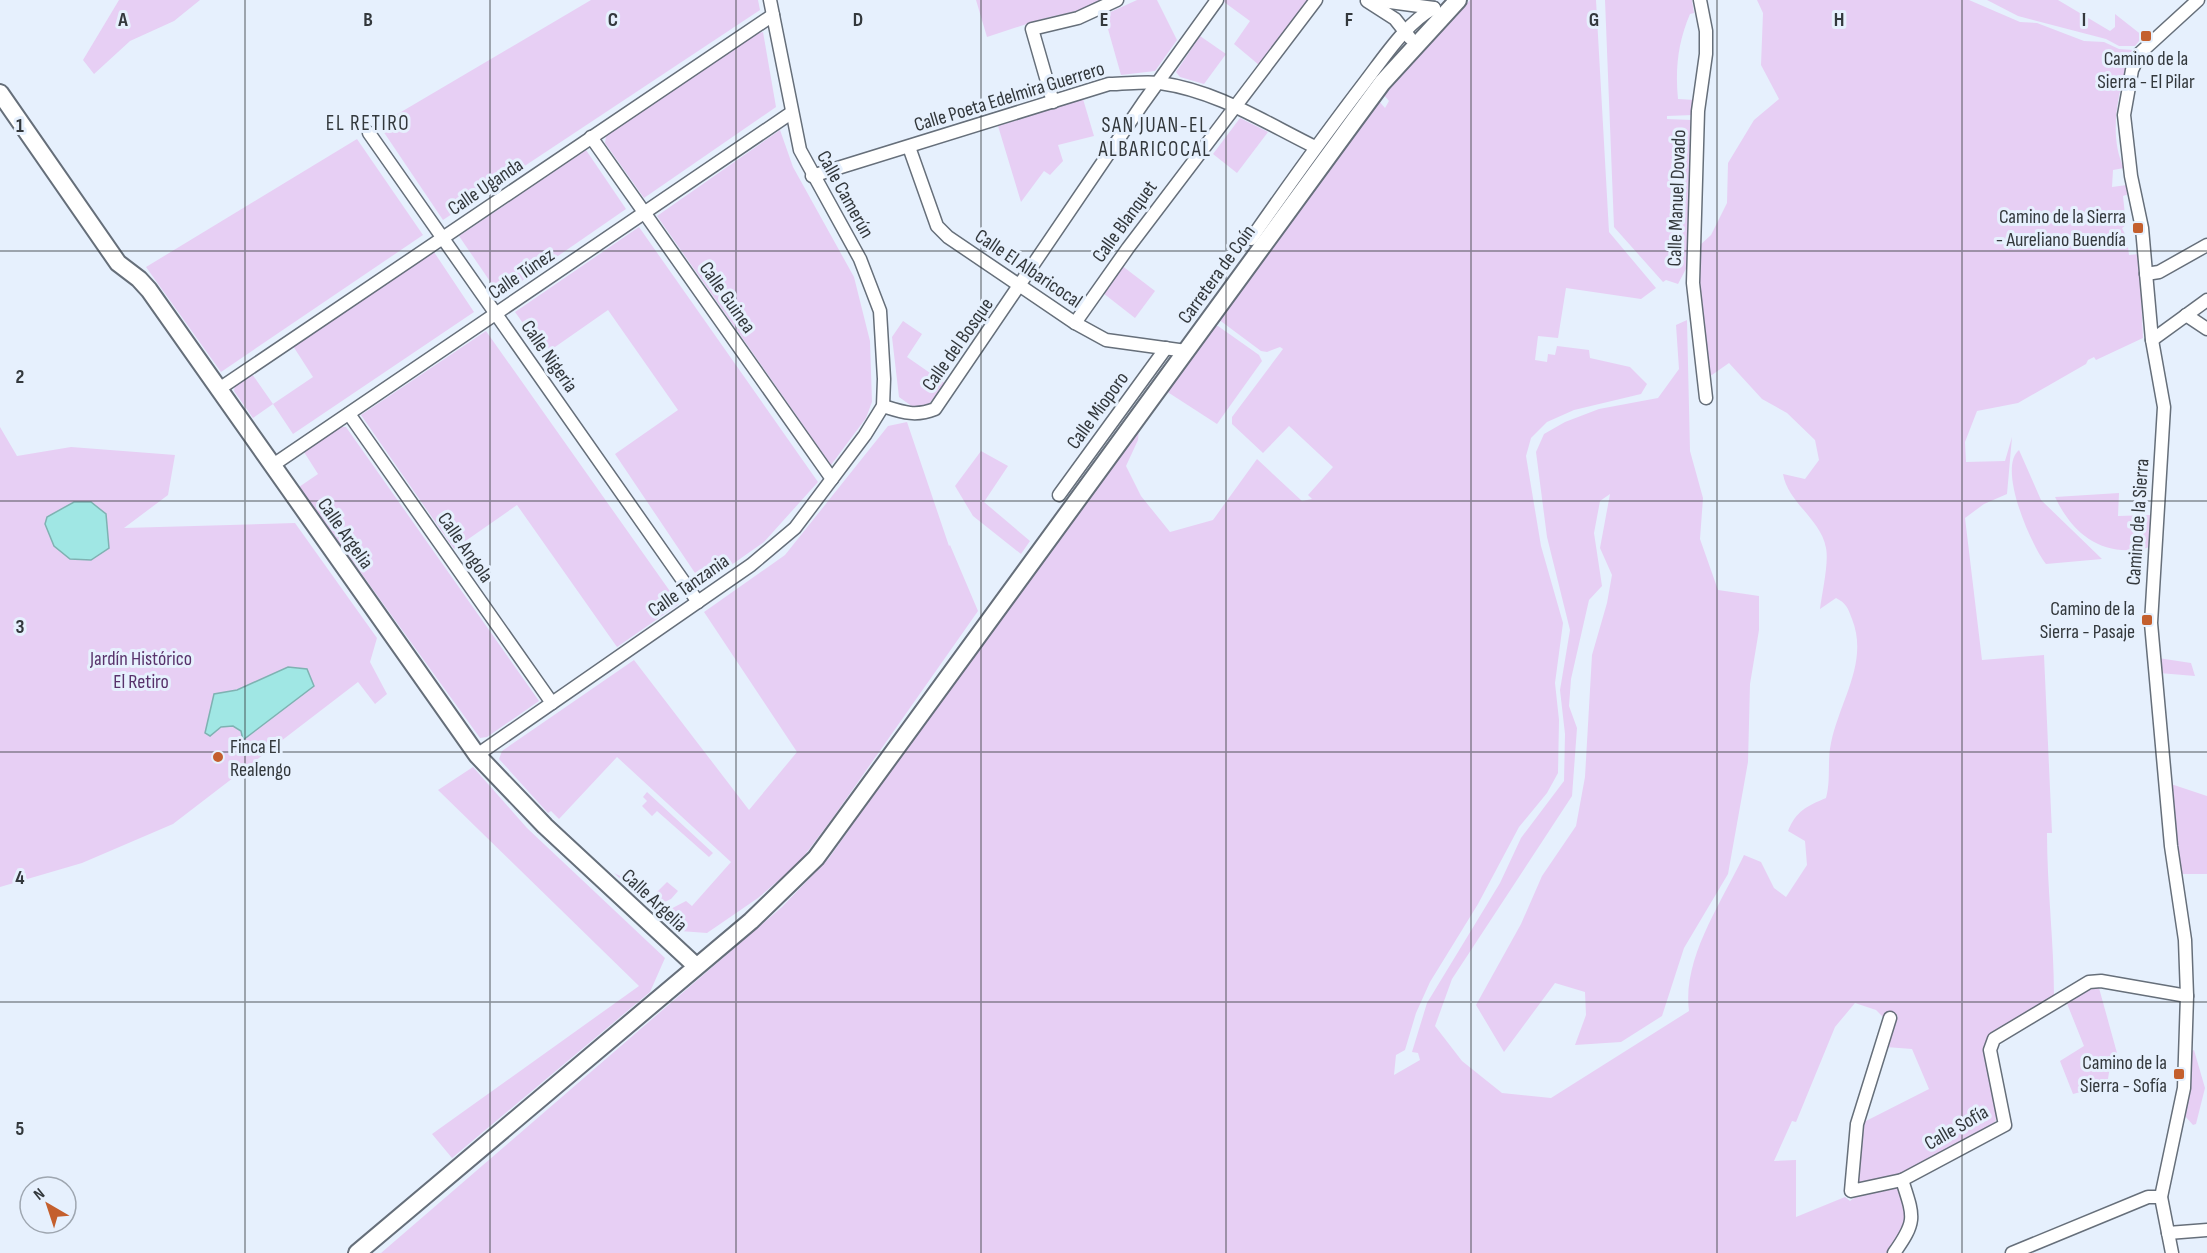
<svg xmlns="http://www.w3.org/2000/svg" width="2207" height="1253" viewBox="0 0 2207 1253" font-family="'Sofia Sans Condensed',sans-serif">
  <rect width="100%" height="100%" fill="#e6f0fd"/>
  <!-- green -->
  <g fill="#e7cff4">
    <polygon points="119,0 200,0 174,21 130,41 94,74 83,60"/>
    <polygon points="591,0 758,0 760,10 443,220 379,125"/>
    <polygon points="976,0 1101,0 1081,10 1042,19 987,37"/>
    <polygon points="1137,0 1157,0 1177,40 1155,71 1121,75 1104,15"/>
    <polygon points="1225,0 1308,0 1259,65 1234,44 1250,21 1224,2"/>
    <path d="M1470,0H1596L1609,232L1656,288L1641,299L1566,288L1558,338L1538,336L1535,360L1547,362L1548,354L1555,355L1557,346L1589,350L1590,358L1630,367L1647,384L1641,394L1574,410L1547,422L1531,438L1526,456L1541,546L1563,623L1555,683L1559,720L1558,773L1547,793L1519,827L1478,904L1430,982L1416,1013L1405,1050L1396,1055L1394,1075L1420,1060L1418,1053L1412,1052L1427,1003L1500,883L1521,838L1564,781L1565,734L1560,690L1570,630L1547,537L1536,452L1544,434L1565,422L1599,409L1658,398L1679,369L1676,325L1687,320L1690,451L1703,498L1700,539L1718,590L1759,596V630L1750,684L1748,762L1728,874L1684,948L1662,1016L1621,1042L1575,1045L1586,1015L1585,992L1555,983L1504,1052L1476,1005L1521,924L1542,876L1576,826L1585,777L1592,655L1607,603L1612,575L1600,548L1610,494L1600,501L1594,533L1602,586L1589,600L1571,679L1569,706L1577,728L1572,796L1452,979L1435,1026L1462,1061L1502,1093L1551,1098L1689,1011C1682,958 1722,902 1744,855L1761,862L1774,888L1786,897L1807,865L1805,841L1788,831C1796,811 1807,806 1826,798C1831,780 1827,761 1831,743C1840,700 1869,662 1852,619C1848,608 1846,603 1836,598L1820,609C1822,593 1829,563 1826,548C1821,519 1788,503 1783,474L1805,479L1819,460L1815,440L1787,413L1762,399L1729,363L1709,377L1701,311L1699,246L1711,235L1727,203L1728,163L1754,120L1779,99L1761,65L1763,13L1757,0H1969L2020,22L2037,23L2084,41L2104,42L2119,49L2134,50C2119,82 2107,134 2124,168L2113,170L2112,187L2127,185L2129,194L2123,196L2126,225L2122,228L2127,238H2123L2124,247H2128L2129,255L2139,254L2143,338L2096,360L2094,357L2088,360L2086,364L2018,403L1977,411L1965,442L1966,462L2005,461L2012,437L2007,494L1984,504L1965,518L1982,660L2044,655L2052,833H2047C2047,888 2054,942 2054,996L1993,1034L1996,1120L1990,1129L1907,1173L1857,1185L1860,1124L1929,1089L1912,1049L1886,1047L1898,1016H1888L1885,1019L1876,1010L1855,1003L1835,1027L1796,1122L1792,1121L1774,1161L1796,1160V1217L1845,1197L1850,1201L1854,1198L1901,1186L1908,1226L1890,1253H381L782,907L829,858L1024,582L1139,428L1138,440L1126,466L1141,496L1170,532L1213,520L1257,459L1302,501L1312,499L1308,495L1333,467L1289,426L1263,453L1232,424V417L1283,349L1280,347L1267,352L1261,351L1218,319L1378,100L1385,108L1389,101L1383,94Z"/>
    <path d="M1605,0H1692L1694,13L1690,14C1678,42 1675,69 1678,99L1695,100L1693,115L1667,116V119L1692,120L1689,263L1678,284L1666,280L1663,282L1614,227Z"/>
    <polygon points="1987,0 2058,0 2110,31 2115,27 2115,14 2143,36 2135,46 2119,46 2106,39 2018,16"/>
    <polygon points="763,32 776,107 644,198 605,143 606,136 756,34"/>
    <polygon points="1200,36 1226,54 1204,84 1180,77 1176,72"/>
    <polygon points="1083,99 1094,136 1058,145 1063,161 1050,175 1044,171 1021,202 998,126"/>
    <polygon points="1240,118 1268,132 1237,173 1213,154"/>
    <polygon points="780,130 793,167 854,277 870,341 872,402 866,418 831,465 657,216"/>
    <polygon points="357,139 423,235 221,372 146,267"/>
    <polygon points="586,150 626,209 500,296 459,236"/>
    <polygon points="639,227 818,482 764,542 710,580 695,573 615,454 678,410 608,310 545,354 515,312"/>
    <polygon points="434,252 474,312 293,434 273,404 253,418 234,391 235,385 252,374 273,404 313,377 293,346"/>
    <polygon points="1121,265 1155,291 1135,318 1103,293"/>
    <polygon points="903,321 922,334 907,357 946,384 927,406 913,407 899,397 892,337"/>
    <polygon points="1212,326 1218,326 1259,355 1262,361 1217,424 1166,391"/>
    <polygon points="486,331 679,604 617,647 517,505 454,549 361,415"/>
    <polygon points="907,422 949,546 950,545 978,611 832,819 798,864 758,898 707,933 680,931 686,925 679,916 669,924 659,915 686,901 692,906 731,862 617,757 559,819 551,811 548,813 499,759 502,751 634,660 749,810 797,752 704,612 785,555 888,426"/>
    <polygon points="0,427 17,456 71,447 175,455 168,495 124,528 295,523 377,638 370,662 387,694 375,704 358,682 173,824 82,863 0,887"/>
    <polygon points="340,427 346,427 539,701 487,737 480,738 299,487 318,474 304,452"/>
    <path d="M2019,450L2041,500L2102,559L2046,564C2031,545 1997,468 2019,450Z"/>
    <polygon points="981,451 1008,466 984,502 1030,541 1021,554 973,516 955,486"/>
    <path d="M2119,493L2118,516L2150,515V547C2106,559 2074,537 2055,497Z"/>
    <polygon points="2158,658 2191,663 2195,676 2159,673"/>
    <polygon points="473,767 527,828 665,958 650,992 452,1158 432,1134 639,986 438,790"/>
    <polygon points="2171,784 2207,796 2207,874 2181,874"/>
    <polygon points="647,792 713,853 709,857 657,811 652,816 642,806 647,801 643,797"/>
    <polygon points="614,873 630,881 650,899 667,882 678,891 671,899 652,908"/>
    <polygon points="2099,988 2117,1053 2112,1054 2107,1085 2073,1094 2060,1061 2084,1046 2066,1001 2085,990"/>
    <polygon points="2194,1050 2205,1088 2196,1124 2193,1125 2185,1116 2189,1096 2190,1052"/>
  </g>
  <!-- water -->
  <g fill="#a0e7e4" stroke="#7fb2b2" stroke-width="1.5">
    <polygon points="74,502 91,502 106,514 109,548 91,560 70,559 54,546 45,524 47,517"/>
    <polygon points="288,667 307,669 314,686 243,740 241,731 233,726 221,727 210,736 205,733 214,694 237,690"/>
  </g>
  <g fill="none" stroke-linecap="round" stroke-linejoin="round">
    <defs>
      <g id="street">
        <polyline points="1375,0 1434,8"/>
        <polyline points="1700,0 1706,31 1706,54 1698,111 1693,283 1706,398"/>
        <polyline points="1367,1 1395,19 1410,38"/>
        <polyline points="1053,102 1032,29 1078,18 1117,0"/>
        <polyline points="369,133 698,602"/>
        <polyline points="591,137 832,479"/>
        <polyline points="909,147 937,226 948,237 1075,323 1106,340 1186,351"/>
        <path d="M812,176L1109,84C1125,84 1144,81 1160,83C1217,91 1264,122 1315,147"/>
        <path d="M1251,239C1288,186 1326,133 1365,82C1385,56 1406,23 1434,8"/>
        <polyline points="2146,274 2159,272 2207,245"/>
        <polyline points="2186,315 2207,329"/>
        <polyline points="1075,323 1128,248 1316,0"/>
        <polyline points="2152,340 2207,300"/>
        <polyline points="219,389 773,15"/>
        <path d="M883,406C902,412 915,417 935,409L1143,103L1217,0"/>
        <polyline points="349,414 552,703"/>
        <polyline points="273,465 791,113"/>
        <polyline points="1059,495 1166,348"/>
        <polyline points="477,755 751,565 795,528 865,435 883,406 884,379 880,311 860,259 800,150 770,0"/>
        <polyline points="1890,1018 1857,1124 1851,1191 1902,1180 2005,1125 1990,1050 1994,1039 2089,982 2101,981 2187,996"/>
        <polyline points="2168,1233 2207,1230"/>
        <path d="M1894,1253C1917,1221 1914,1217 1902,1180"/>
        <polyline points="2012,1253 2148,1197 2161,1197"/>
        <polyline points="2172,1253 2161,1197 2184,1088 2187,996 2185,940 2171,846 2151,623 2164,407 2152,340 2142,228 2131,176 2124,115 2132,70 2140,53 2198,0"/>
      </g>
      <g id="secondary">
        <polyline points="0,93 118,263 139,279 149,290 477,755 545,826 696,966"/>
        <polyline points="357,1253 751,921 816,858 1354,121 1382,83 1458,0"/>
      </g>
    </defs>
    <!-- street casing -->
    <use href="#street" stroke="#666f7a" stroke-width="15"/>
    <!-- secondary casing -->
    <use href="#secondary" stroke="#666f7a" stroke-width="20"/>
    <!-- street -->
    <use href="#street" stroke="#fff" stroke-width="12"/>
    <!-- secondary -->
    <use href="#secondary" stroke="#fff" stroke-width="16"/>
  </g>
  <!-- grid -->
  <path fill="none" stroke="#33383c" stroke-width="1.5" stroke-opacity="0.55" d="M245,0V1253M490,0V1253M736,0V1253M981,0V1253M1226,0V1253M1471,0V1253M1717,0V1253M1962,0V1253M0,251H2207M0,501H2207M0,752H2207M0,1002H2207"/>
  <!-- markers -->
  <g fill="#c45f2d" stroke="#e6f0fd" stroke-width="2">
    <rect x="2140" y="30" width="12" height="12" rx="3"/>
    <rect x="2132" y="222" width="12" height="12" rx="3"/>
    <rect x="2141" y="614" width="12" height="12" rx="3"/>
    <circle cx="218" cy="757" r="6"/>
    <rect x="2173" y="1068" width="12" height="12" rx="3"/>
  </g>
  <g text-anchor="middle" stroke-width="6" stroke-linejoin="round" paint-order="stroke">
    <!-- poi labels -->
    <g font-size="20" fill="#33383c" stroke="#e6f0fd" text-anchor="end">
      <text x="2146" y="65" text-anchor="middle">Camino de la<tspan x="2146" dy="23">Sierra - El Pilar</tspan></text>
      <text x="2126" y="223">Camino de la Sierra<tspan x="2126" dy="23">- Aureliano Buendía</tspan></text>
      <text x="2135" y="615">Camino de la<tspan x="2135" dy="23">Sierra - Pasaje</tspan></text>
      <text x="230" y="753" text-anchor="start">Finca El<tspan x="230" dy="23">Realengo</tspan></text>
      <text x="2167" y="1069">Camino de la<tspan x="2167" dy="23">Sierra - Sofía</tspan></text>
    </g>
    <!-- street labels -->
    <g font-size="20" fill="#33383c" stroke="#e6f0fd">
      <text transform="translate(1009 96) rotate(-17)" y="7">Calle Poeta Edelmira Guerrero</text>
      <text transform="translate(485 186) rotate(-34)" y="7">Calle Uganda</text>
      <text transform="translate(846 194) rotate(61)" y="7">Calle Camerún</text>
      <text transform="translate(1676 198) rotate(-88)" y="7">Calle Manuel Dovado</text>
      <text transform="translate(1124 221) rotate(-54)" y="7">Calle Blanquet</text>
      <text transform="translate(1029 268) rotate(34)" y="7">Calle El Albaricocal</text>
      <text transform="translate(521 273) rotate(-34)" y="7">Calle Túnez</text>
      <text transform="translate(1216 274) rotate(-54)" y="7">Carretera de Coín</text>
      <text transform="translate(728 297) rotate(55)" y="7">Calle Guinea</text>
      <text transform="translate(957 344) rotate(-55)" y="7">Calle del Bosque</text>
      <text transform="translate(550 356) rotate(55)" y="7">Calle Nigeria</text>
      <text transform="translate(1097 410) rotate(-54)" y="7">Calle Mioporo</text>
      <text transform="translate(2137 522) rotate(-86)" y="7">Camino de la Sierra</text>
      <text transform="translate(346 533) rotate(55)" y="7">Calle Argelia</text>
      <text transform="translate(466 547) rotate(55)" y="7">Calle Angola</text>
      <text transform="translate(688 585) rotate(-35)" y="7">Calle Tanzania</text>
      <text transform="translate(655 900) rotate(43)" y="7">Calle Argelia</text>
      <text transform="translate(1956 1127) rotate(-30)" y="7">Calle Sofía</text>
    </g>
    <!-- park labels -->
    <g font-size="20" fill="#58326b" stroke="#e6f0fd">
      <text x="141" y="665">Jardín Histórico<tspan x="141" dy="23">El Retiro</tspan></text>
    </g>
    <!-- neighbourhood labels -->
    <g font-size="21" letter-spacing="1.5" fill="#33383c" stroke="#e6f0fd">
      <text x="368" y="130">EL RETIRO</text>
      <text x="1155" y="132">SAN JUAN-EL<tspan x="1155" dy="24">ALBARICOCAL</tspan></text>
    </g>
  </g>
  <g font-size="20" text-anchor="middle" font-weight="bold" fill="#33383c" stroke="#e6f0fd" stroke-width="6" stroke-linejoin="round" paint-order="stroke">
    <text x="123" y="26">A</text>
    <text x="368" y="26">B</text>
    <text x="613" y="26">C</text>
    <text x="858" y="26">D</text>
    <text x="1104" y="26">E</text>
    <text x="1349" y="26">F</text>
    <text x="1594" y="26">G</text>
    <text x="1839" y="26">H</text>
    <text x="2084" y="26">I</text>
    <text x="20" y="132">1</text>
    <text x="20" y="383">2</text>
    <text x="20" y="633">3</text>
    <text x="20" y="884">4</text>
    <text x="20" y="1135">5</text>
  </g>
  <!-- north arrow -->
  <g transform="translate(48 1205) rotate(321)"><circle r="28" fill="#e6f0fd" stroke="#9ea6b0" stroke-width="1.5"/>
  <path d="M0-4.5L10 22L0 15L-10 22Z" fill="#c45f2d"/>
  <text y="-9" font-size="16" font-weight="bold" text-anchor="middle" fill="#33383c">N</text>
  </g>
</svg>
